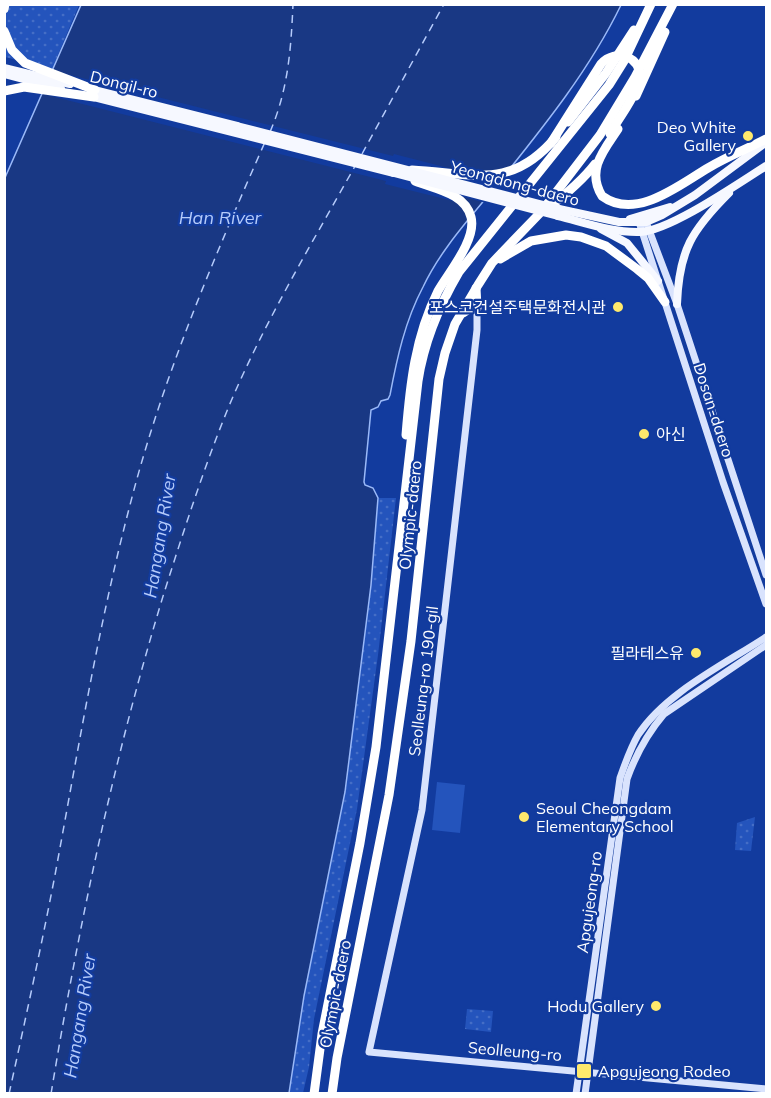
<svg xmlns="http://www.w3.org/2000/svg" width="771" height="1098" viewBox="0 0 771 1098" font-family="Mulish,'Noto Sans KR',sans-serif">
  <defs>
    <pattern id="grass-dots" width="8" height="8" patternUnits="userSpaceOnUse" patternTransform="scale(1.5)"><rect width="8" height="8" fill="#2454bc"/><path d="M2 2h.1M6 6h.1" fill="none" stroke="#456ec6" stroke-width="1.8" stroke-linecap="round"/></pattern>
  </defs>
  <rect width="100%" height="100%" fill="#123b9e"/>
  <!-- grass -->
  <g fill="url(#grass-dots)">
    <polygon points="4,5 79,5 52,69 5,57"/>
    <polygon points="378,498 396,498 378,655 357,809 314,1019 309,1067 303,1093 289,1094 304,996 345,792 371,585"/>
    <polygon points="755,817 751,851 735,850 737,823"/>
    <polygon points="467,1009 493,1011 491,1032 465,1029"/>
  </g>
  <!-- garden -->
  <polygon fill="#2454bc" points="437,782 465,785 460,833 432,830"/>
  <!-- water -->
  <path fill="#193884" stroke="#9ab9f8" stroke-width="1.5" d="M81,5H621C590,69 545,125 500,181C473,215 442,247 423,287C405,321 397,358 390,395L388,399L381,401L378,407L371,410L364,482L365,485L373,488L378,498L371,585L345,792L304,996L289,1093H5L4,180Z"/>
  <!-- pier -->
  <polygon fill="#123b9e" points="50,70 393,156 394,154 464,172 474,179 500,186 486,203 464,197 453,201 385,184 386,181 39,93"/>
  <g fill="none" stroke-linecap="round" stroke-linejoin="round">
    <!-- ferry -->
    <g stroke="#b5cbfb" stroke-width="1.5" stroke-dasharray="8 6" stroke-linecap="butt">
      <path d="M270,132C288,90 291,50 293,4"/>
      <polyline points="362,154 444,4"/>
      <path d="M9,1094C25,1021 41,948 55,875C78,751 98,627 130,505C162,379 213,260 265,142"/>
      <path d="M51,1094C79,924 114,757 164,593C184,530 204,467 229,406C264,323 311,245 355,166"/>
    </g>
    <!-- secondary -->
    <g stroke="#d9e3fd" stroke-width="7">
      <polyline points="639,222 723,482 766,604"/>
      <polyline points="646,222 677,304 766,575"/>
      <polyline points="477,308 477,330 422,810 369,1052 766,1089"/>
      <path d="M576,1094L620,778C625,764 630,749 638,735C665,693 725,664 766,637"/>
      <path d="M585,1094L627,779C636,754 647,734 664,714L766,645"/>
    </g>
    <!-- primary -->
    <g stroke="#f6f8ff" stroke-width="8">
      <polyline points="4,68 70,84"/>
      <polyline points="4,74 61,89"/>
      <polyline points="90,89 237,126"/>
      <polyline points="90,96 394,173"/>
      <polyline points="559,209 619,222 646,222 662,215 695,195 765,143"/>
      <path d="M558,216C583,222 613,233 640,232C670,231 739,183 766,166"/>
      <polyline points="630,219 670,207"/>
      <polyline points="601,229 627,243 658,281"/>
      <path d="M677,304C679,250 692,230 729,193"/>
    </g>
    <!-- highway -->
    <g stroke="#fff" stroke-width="9">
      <polyline points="4,9 5,4"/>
      <polyline points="4,31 12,50 25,63 95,90"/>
      <polyline points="4,91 24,87 94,97"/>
      <polyline points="636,96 665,32"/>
      <polyline points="568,122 606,73 634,30"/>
      <path d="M618,129C604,150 586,170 602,196C636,221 679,185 708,168C726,157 747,149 766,139"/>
      <path d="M412,170C472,173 511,191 556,137"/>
      <path d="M548,208C565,195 582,181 595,164"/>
      <polyline points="500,259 531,241 566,235 581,237 606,246 637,269 648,278 665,302"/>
      <polyline points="463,313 472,307 477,308 476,288"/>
      <path d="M406,435C410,385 415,337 438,291C449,272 477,239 471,217C465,193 435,189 415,181"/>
      <path d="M314,1094L322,1034L360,843L376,747L418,381C424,342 439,306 459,272L609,85L624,61L651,4"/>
      <polyline points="332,1094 337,1058 389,795 411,641 439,379 445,353 455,324 478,285 492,263 541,212 600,135 635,77 673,4"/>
    </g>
    <!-- primary-bridge -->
    <g stroke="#f6f8ff" stroke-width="8">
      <polyline points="237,126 559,209"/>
      <polyline points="394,173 558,216"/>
    </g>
    <!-- highway-bridge -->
    <path stroke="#fff" stroke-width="9" d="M551,143L601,64C615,48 643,56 639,79C637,95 618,119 610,134"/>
  </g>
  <!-- markers -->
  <g fill="#ffe96c" stroke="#123b9e" stroke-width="2">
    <circle cx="748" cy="136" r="6"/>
    <circle cx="618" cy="307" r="6"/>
    <circle cx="644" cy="434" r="6"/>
    <circle cx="696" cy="653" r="6"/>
    <circle cx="524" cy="817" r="6"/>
    <circle cx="656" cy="1006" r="6"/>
    <rect x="576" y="1063" width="16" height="16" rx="3"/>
  </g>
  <g text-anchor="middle" stroke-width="4.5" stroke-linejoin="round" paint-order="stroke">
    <!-- street labels -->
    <g font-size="16" fill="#fff" stroke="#123b9e">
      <text transform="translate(124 84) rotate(14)" y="6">Dongil-ro</text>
      <text transform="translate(515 183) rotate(15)" y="6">Yeongdong-daero</text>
      <text transform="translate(714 410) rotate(72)" y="6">Dosan-daero</text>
      <text transform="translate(410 515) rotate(-84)" y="6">Olympic-daero</text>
      <text transform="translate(423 681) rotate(-83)" y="6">Seolleung-ro 190-gil</text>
      <text transform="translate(589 902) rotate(-82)" y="6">Apgujeong-ro</text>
      <text transform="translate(335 994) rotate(-79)" y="6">Olympic-daero</text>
      <text transform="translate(515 1051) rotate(5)" y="6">Seolleung-ro</text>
    </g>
    <!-- poi labels -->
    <g font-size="16" fill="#fff" stroke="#123b9e" text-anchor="end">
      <text x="736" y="133">Deo White<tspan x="736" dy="18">Gallery</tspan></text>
      <text x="606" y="313">포스코건설주택문화전시관</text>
      <text x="656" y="440" text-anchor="start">아신</text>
      <text x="684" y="659">필라테스유</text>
      <text x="536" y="814" text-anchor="start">Seoul Cheongdam<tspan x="536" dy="18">Elementary School</tspan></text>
      <text x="644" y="1012">Hodu Gallery</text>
      <text x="598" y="1077" text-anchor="start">Apgujeong Rodeo</text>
    </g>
    <!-- water labels -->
    <g font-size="18" font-style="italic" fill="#b5cbfb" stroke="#123b9e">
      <text x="220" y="224">Han River</text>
      <text transform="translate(160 536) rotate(-81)" y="6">Hangang River</text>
      <text transform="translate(80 1016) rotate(-81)" y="6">Hangang River</text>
    </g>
  </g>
  <!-- border -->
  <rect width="771" height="1098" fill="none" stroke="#ffffff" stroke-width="12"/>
</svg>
